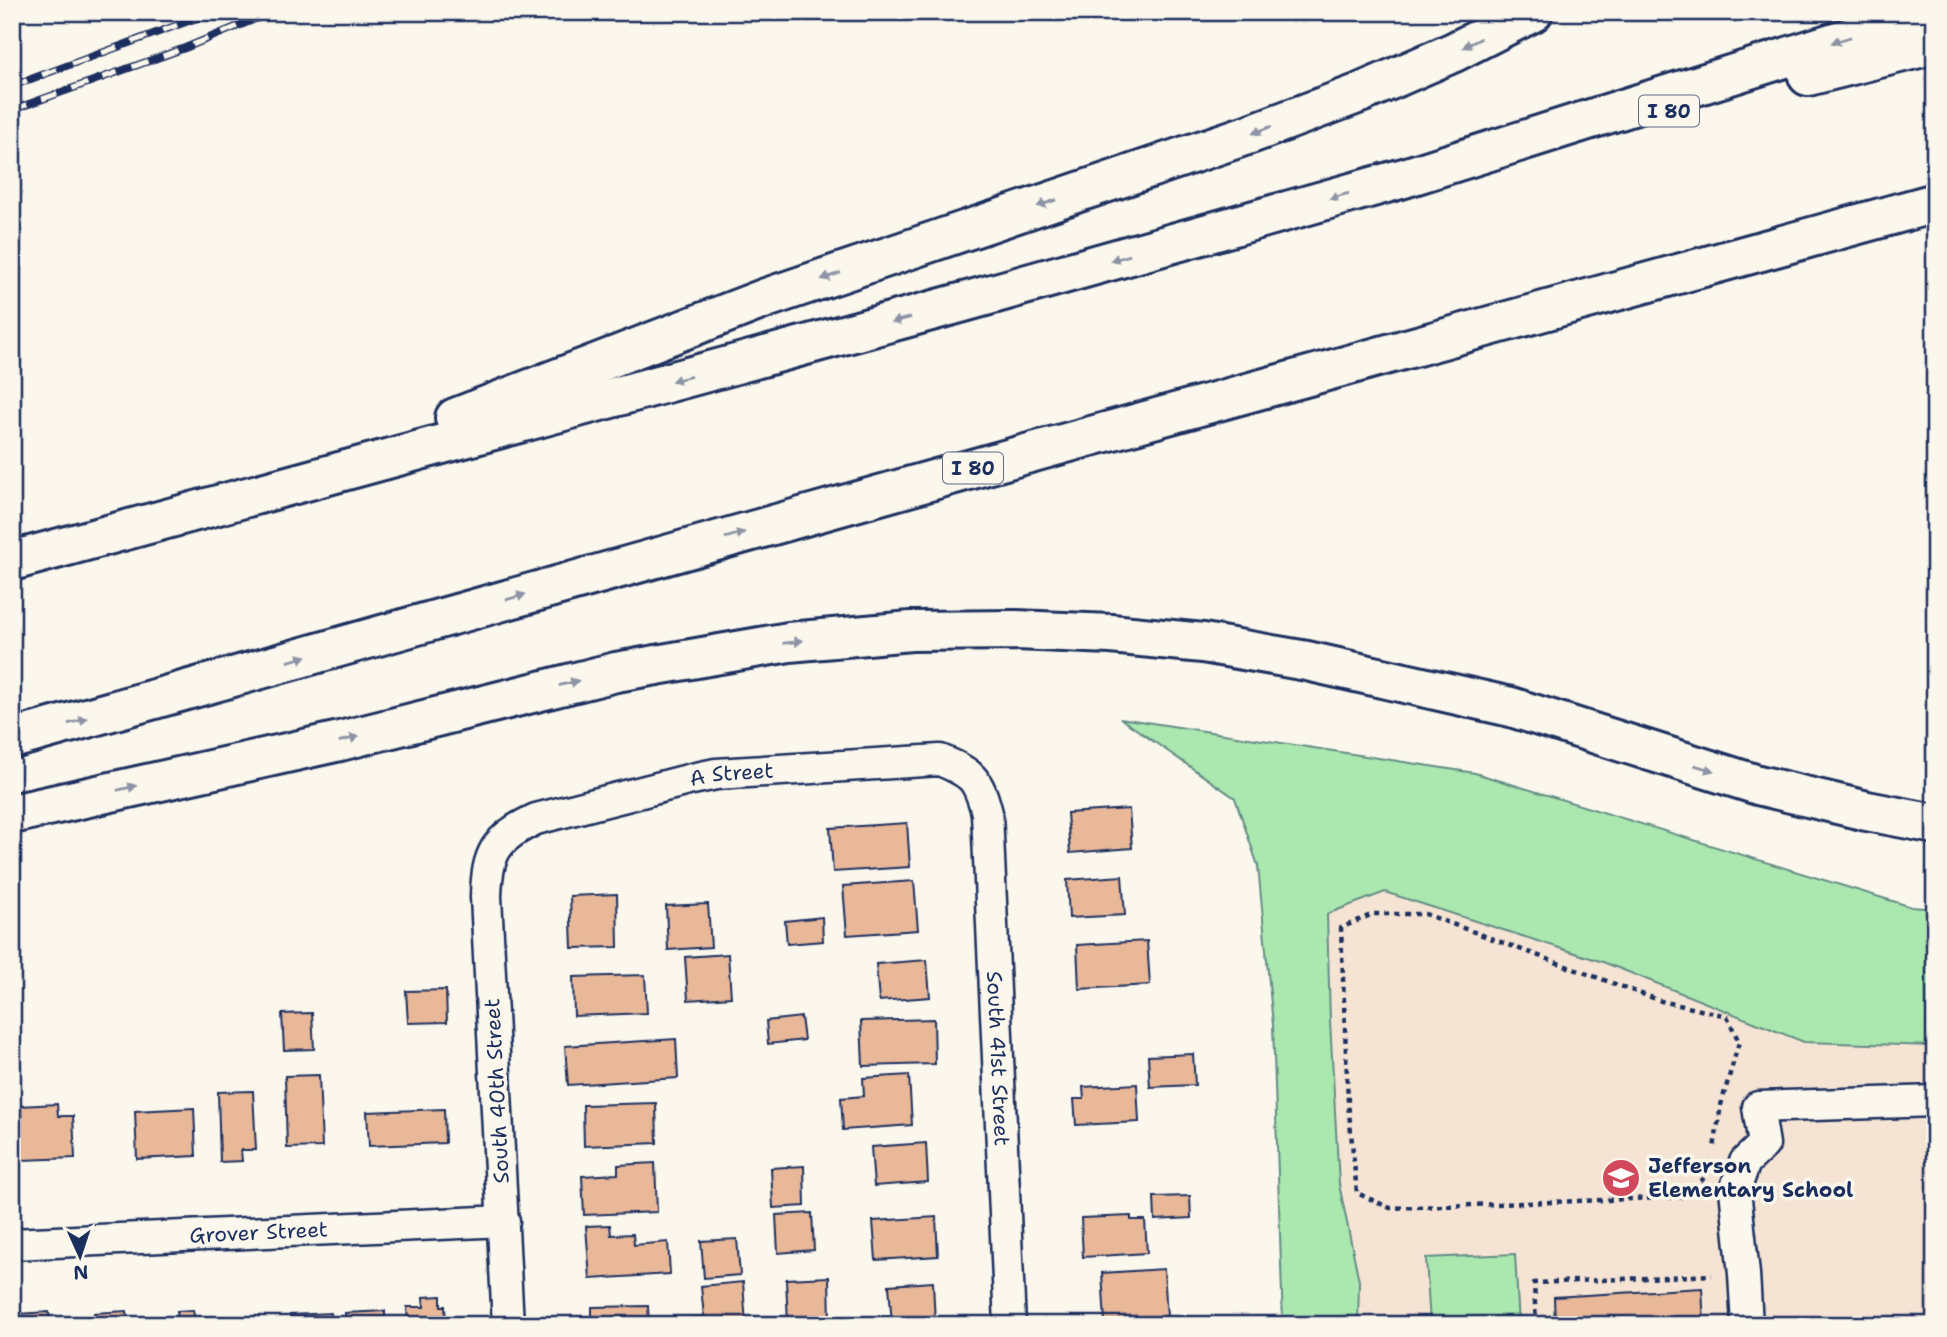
<svg xmlns="http://www.w3.org/2000/svg" width="1947" height="1337" viewBox="0 0 1947 1337" font-family="'Shantell Sans',sans-serif">
  <rect width="100%" height="100%" fill="#fbf7ec"/>
  <filter id="ink" filterUnits="userSpaceOnUse"><feTurbulence type="fractalNoise" baseFrequency=".0143" numOctaves="2"/><feDisplacementMap in="SourceGraphic" scale="14" xChannelSelector="R" yChannelSelector="G"/><feConvolveMatrix kernelMatrix="1 2 1 2 8 2 1 2 1" color-interpolation-filters="sRGB"/></filter>
  <g filter="url(#ink)">
    <!-- built -->
    <polygon fill="#f5e4d3" points="1308,863 1935,1032 1935,1325 1308,1325"/>
    <!-- green -->
    <g fill="#abe8af" stroke="#638c86" stroke-width="2">
      <polygon points="1120,718 1475,773 1912,907 1935,909 1935,1046 1804,1042 1603,962 1385,892 1327,914 1330,1021 1339,1184 1359,1281 1358,1325 1283,1325 1273,1025 1258,866 1235,798"/>
      <polygon points="1515,1254 1519,1325 1430,1325 1426,1258"/>
    </g>
    <!-- building -->
    <g fill="#e8b899" stroke="#1b2f5e" stroke-width="2">
      <polygon points="1129,809 1132,848 1070,853 1067,813"/>
      <polygon points="907,823 910,867 833,872 830,828"/>
      <polygon points="1122,876 1125,915 1069,918 1067,880"/>
      <polygon points="914,881 918,930 847,935 843,886"/>
      <polygon points="617,894 618,947 572,948 570,896"/>
      <polygon points="708,904 711,947 668,950 666,906"/>
      <polygon points="822,917 823,941 787,944 785,921"/>
      <polygon points="1147,941 1150,985 1079,989 1077,945"/>
      <polygon points="728,954 731,997 688,1000 685,957"/>
      <polygon points="927,960 930,997 879,1001 876,964"/>
      <polygon points="645,975 647,1013 574,1016 573,977"/>
      <polygon points="446,990 447,1022 408,1023 406,991"/>
      <polygon points="312,1013 314,1049 284,1050 282,1014"/>
      <polygon points="801,1017 804,1040 768,1044 766,1021"/>
      <polygon points="934,1019 935,1064 863,1066 861,1021"/>
      <polygon points="676,1039 678,1078 568,1085 565,1046"/>
      <polygon points="1193,1054 1195,1085 1150,1087 1148,1056"/>
      <polygon points="319,1075 322,1147 287,1148 285,1076"/>
      <polygon points="909,1075 912,1125 843,1130 841,1098 864,1096 863,1078"/>
      <polygon points="1137,1084 1139,1122 1076,1125 1074,1099 1084,1099 1083,1087"/>
      <polygon points="253,1091 256,1150 241,1150 242,1161 220,1162 218,1092"/>
      <polygon points="656,1103 657,1143 584,1146 583,1105"/>
      <polygon points="57,1104 58,1116 73,1116 75,1158 22,1160 20,1106"/>
      <polygon points="194,1108 196,1156 137,1159 135,1111"/>
      <polygon points="444,1109 445,1143 369,1146 367,1112"/>
      <polygon points="926,1143 928,1182 874,1186 871,1147"/>
      <polygon points="655,1163 657,1212 584,1215 582,1176 618,1174 618,1165"/>
      <polygon points="804,1166 805,1206 773,1208 771,1168"/>
      <polygon points="1190,1196 1191,1218 1155,1220 1154,1197"/>
      <polygon points="812,1213 814,1250 778,1253 776,1215"/>
      <polygon points="1131,1216 1131,1220 1145,1220 1147,1253 1083,1257 1081,1218"/>
      <polygon points="936,1217 938,1256 876,1260 873,1221"/>
      <polygon points="610,1225 611,1235 633,1234 634,1245 668,1242 670,1274 590,1279 586,1226"/>
      <polygon points="737,1239 740,1275 704,1278 701,1241"/>
      <polygon points="1164,1269 1167,1317 1105,1322 1102,1273"/>
      <polygon points="829,1277 830,1322 788,1324 786,1279"/>
      <polygon points="743,1282 746,1325 691,1325 690,1318 704,1317 701,1286"/>
      <polygon points="933,1282 935,1323 892,1325 889,1285"/>
      <polygon points="1702,1288 1704,1325 1555,1325 1554,1297"/>
      <polygon points="441,1296 441,1306 445,1306 446,1325 408,1325 407,1307 424,1307 423,1297"/>
      <polygon points="648,1306 649,1325 592,1325 592,1307"/>
      <polygon points="193,1310 196,1325 157,1325 157,1321 178,1320 177,1311"/>
      <polygon points="127,1311 128,1325 94,1325 94,1313"/>
      <polygon points="385,1311 385,1325 346,1325 345,1313"/>
      <polygon points="49,1312 50,1325 53,1325 17,1325 17,1314"/>
      <polygon points="331,1313 332,1325 291,1325 290,1315"/>
      <polygon points="255,1317 256,1325 208,1325 208,1319"/>
    </g>
    <g fill="none" stroke-linecap="round" stroke-linejoin="round">
      <defs>
        <g id="street">
          <path id="s1" d="M12,1244L504,1221"/>
          <path id="s2" d="M508,1325L486,897C487,853 495,838 536,819L692,779L716,774L940,760C972,773 978,778 987,813L1010,1325"/>
          <polyline points="1747,1325 1744,1274 1735,1190 1745,1162 1764,1144 1758,1107 1935,1101"/>
        </g>
        <g id="highway">
          <polyline points="1808,76 1935,44"/>
          <polyline points="455,418 766,298 1253,133 1360,93 1454,52 1533,12"/>
          <polyline points="12,561 964,302 1404,178 1930,12"/>
          <polyline points="12,739 990,464 1935,203"/>
          <polyline points="12,814 340,741 616,672 789,642 911,631 1016,630 1111,634 1203,643 1307,661 1511,707 1758,785 1867,811 1935,824"/>
        </g>
      </defs>
      <!-- street casing -->
      <use href="#street" stroke="#1b2f5e" stroke-width="35"/>
      <!-- highway casing -->
      <use href="#highway" stroke="#1b2f5e" stroke-width="44"/>
      <!-- path -->
      <g stroke="#1b2f5e" stroke-width="4.5" stroke-dasharray="5 5" stroke-linecap="butt">
        <polyline points="1704,1178 1685,1197 1390,1208 1357,1193 1348,1102 1341,928 1373,914 1425,914 1661,1001 1727,1016 1739,1042 1721,1105 1714,1148"/>
        <polyline points="1536,1325 1534,1283 1712,1275"/>
      </g>
      <!-- street -->
      <use href="#street" stroke="#fbf7ec" stroke-width="30"/>
      <!-- highway -->
      <use href="#highway" stroke="#fbf7ec" stroke-width="38"/>
      <defs>
        <g id="rail">
          <polyline points="12,86 213,12"/>
          <polyline points="12,110 185,48 272,12"/>
        </g>
      </defs>
      <!-- rail casing -->
      <use href="#rail" stroke="#1b2f5e" stroke-width="8"/>
      <!-- rail -->
      <use href="#rail" stroke="#fbf7ec" stroke-width="5" stroke-dasharray="16" stroke-linecap="butt"/>
    </g>
    <!-- one-way arrows -->
    <defs><path id="oneway-solid" d="M-6-.8H1V-3.2L6.5 0L1 3.2V.8H-6Z" transform="scale(1.75)"/></defs>
    <g fill="#8b93a5">
      <use href="#oneway-solid" transform="translate(1841 40) rotate(163)"/>
      <use href="#oneway-solid" transform="translate(1472 43) rotate(153)"/>
      <use href="#oneway-solid" transform="translate(1262 130) rotate(160)"/>
      <use href="#oneway-solid" transform="translate(1339 196) rotate(164)"/>
      <use href="#oneway-solid" transform="translate(1047 203) rotate(161)"/>
      <use href="#oneway-solid" transform="translate(1120 258) rotate(164)"/>
      <use href="#oneway-solid" transform="translate(831 276) rotate(161)"/>
      <use href="#oneway-solid" transform="translate(901 320) rotate(165)"/>
      <use href="#oneway-solid" transform="translate(681 379) rotate(165)"/>
      <use href="#oneway-solid" transform="translate(735 535) rotate(-16)"/>
      <use href="#oneway-solid" transform="translate(516 597) rotate(-16)"/>
      <use href="#oneway-solid" transform="translate(793 642) rotate(-7)"/>
      <use href="#oneway-solid" transform="translate(297 659) rotate(-16)"/>
      <use href="#oneway-solid" transform="translate(569 683) rotate(-14)"/>
      <use href="#oneway-solid" transform="translate(78 721) rotate(-16)"/>
      <use href="#oneway-solid" transform="translate(349 739) rotate(-14)"/>
      <use href="#oneway-solid" transform="translate(1704 768) rotate(17)"/>
      <use href="#oneway-solid" transform="translate(127 788) rotate(-13)"/>
    </g>
  </g>
  <!-- icons -->
  <defs>
    <symbol id="school-disc" viewBox="-11 -11 22 22"><circle r="9.5" fill="#d1495b" stroke="#fbf7ec"/><path d="M0-5L7-2L0 1L-7-2ZM-4 1L0 2.5L4 1V4Q0 6-4 4Z" fill="#fff"/></symbol>
  </defs>
  <g fill-rule="evenodd">
    <use href="#school-disc" x="1599" y="1156" width="44" height="44"/>
  </g>
  <g text-anchor="middle" stroke-width="7" stroke-linejoin="round" paint-order="stroke">
    <!-- shield labels -->
    <g fill="#fbf7ec" stroke="#5e6b89" stroke-width="2">
      <rect x="1639" y="95.5" width="60" height="31" rx="5"/>
      <rect x="943" y="452.5" width="60" height="31" rx="5"/>
    </g>
    <g font-size="19" font-weight="bold" fill="#1b2f5e">
      <text x="1669" y="118">I 80</text>
      <text x="973" y="475">I 80</text>
    </g>
    <!-- street labels -->
    <g font-size="21" fill="#1b2f5e" stroke="#fbf7ec">
      <text dy="7" stroke="none"><textPath href="#s2" startOffset="730">A Street</textPath></text>
      <text dy="7" stroke="none"><textPath href="#s2" startOffset="1260">South 41st Street</textPath></text>
      <text transform="translate(497 1091) rotate(-93)" y="7">South 40th Street</text>
      <text dy="7" stroke="none"><textPath href="#s1" startOffset="247">Grover Street</textPath></text>
    </g>
    <!-- poi labels -->
    <g font-size="21" font-weight="bold" fill="#1b2f5e" stroke="#fbf7ec" text-anchor="start">
      <text x="1648" y="1173">Jefferson<tspan x="1648" dy="24">Elementary School</tspan></text>
    </g>
  </g>
  <!-- margin -->
  <rect width="1947" height="1337" fill="none" stroke="#fbf7ec" stroke-width="42"/>
  <rect x="21" y="21" width="1905" height="1295" fill="none" stroke="#1b2f5e" stroke-width="2.5" filter="url(#ink)"/>
  <!-- north arrow -->
  <g transform="translate(80 1256) rotate(177)" stroke="#fbf7ec" stroke-width="5" paint-order="stroke">
  <path d="M0-5L12 26L0 18L-12 26Z" fill="#1b2f5e"/>
  <text y="-10" font-size="19" font-weight="bold" text-anchor="middle" fill="#1b2f5e">N</text>
  </g>
</svg>
